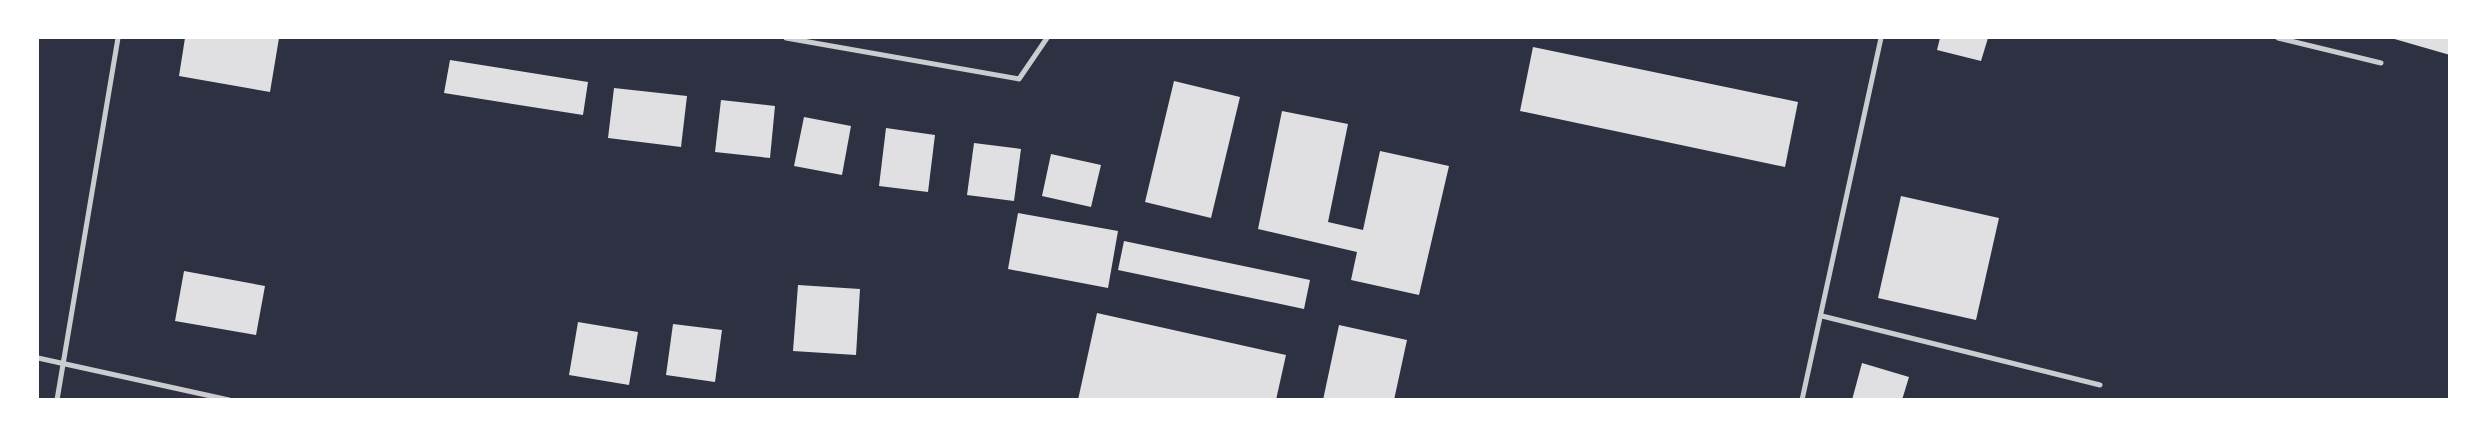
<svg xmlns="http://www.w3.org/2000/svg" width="2487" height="437" viewBox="0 0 2487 437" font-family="Roboto,sans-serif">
  <rect width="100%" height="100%" fill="#2d3142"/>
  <!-- building -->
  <g fill="#e0e0e3">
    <polygon points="185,38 279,38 270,92 179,76"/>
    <polygon points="1940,38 1988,38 1981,61 1937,50"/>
    <polygon points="2391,38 2450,38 2450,55"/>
    <polygon points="1533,47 1798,102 1785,167 1520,111"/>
    <polygon points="450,60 588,82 583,115 444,93"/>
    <polygon points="1174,81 1240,97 1211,218 1145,202"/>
    <polygon points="614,88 687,96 681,147 608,138"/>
    <polygon points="721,100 775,106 770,158 715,152"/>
    <polygon points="1282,111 1348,124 1328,222 1363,230 1380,151 1449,166 1419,295 1351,280 1357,252 1258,229"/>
    <polygon points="804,117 851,126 842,175 794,166"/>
    <polygon points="886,128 935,135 928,192 879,186"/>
    <polygon points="974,143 1021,149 1014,201 967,195"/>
    <polygon points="1051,154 1101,165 1091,207 1042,196"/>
    <polygon points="1901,196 1999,218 1976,320 1878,298"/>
    <polygon points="1018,213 1118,231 1108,288 1008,269"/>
    <polygon points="1124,241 1310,280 1304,309 1118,270"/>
    <polygon points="184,271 265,286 256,335 175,321"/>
    <polygon points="798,285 860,289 856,355 793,351"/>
    <polygon points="1097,313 1286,355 1276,400 1078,400"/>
    <polygon points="578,322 638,332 629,385 569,375"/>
    <polygon points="673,324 722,330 715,382 666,375"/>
    <polygon points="1339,325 1407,340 1394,400 1323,400"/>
    <polygon points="1862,363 1909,377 1902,400 1852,400"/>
  </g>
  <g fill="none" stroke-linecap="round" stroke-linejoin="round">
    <!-- minor -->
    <g stroke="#caccd0" stroke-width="5">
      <polyline points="786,38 1019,79 1047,38"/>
      <polyline points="2278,38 2381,63"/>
      <polyline points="1822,316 2100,385"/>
      <polyline points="38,358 229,400"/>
      <polyline points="57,400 118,38"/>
      <polyline points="1802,400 1881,38"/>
    </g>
  </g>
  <!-- border -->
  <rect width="2487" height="437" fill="none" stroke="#ffffff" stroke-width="78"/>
</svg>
